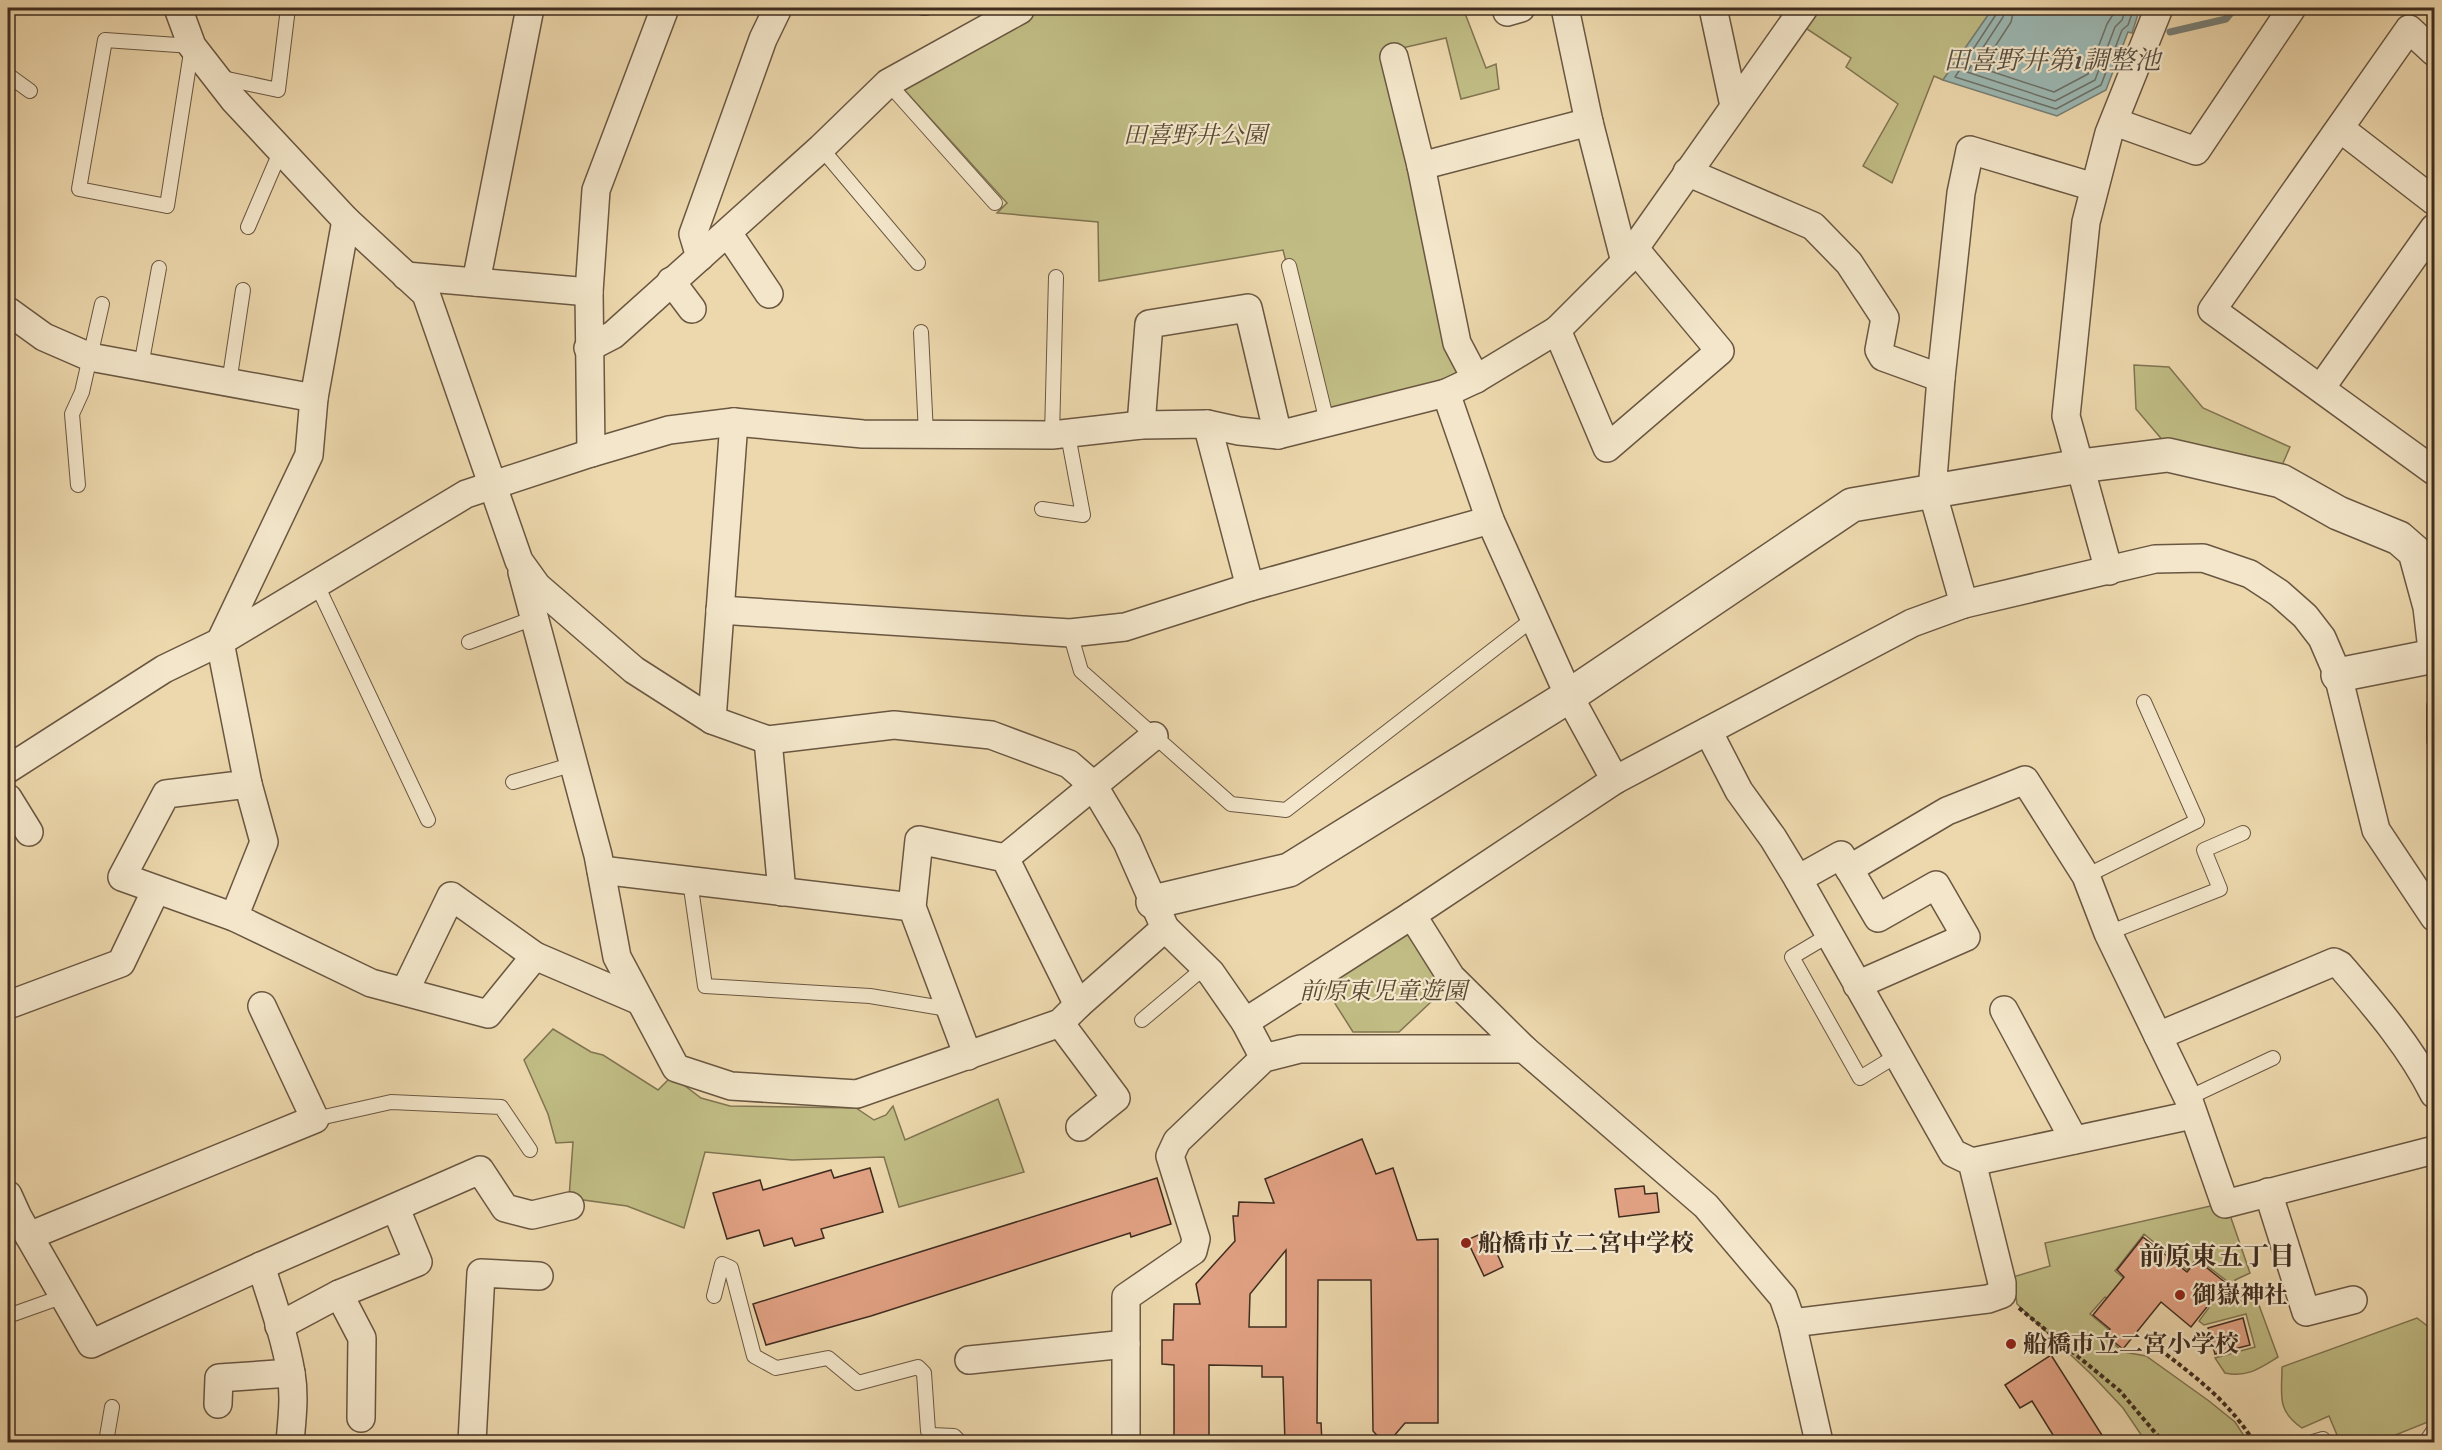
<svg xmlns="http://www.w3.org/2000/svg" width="2442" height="1450" viewBox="0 0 2442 1450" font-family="'IM FELL DW Pica','Noto Serif JP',serif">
  <rect width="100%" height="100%" fill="#edd8ad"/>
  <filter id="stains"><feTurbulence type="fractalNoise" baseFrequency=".00333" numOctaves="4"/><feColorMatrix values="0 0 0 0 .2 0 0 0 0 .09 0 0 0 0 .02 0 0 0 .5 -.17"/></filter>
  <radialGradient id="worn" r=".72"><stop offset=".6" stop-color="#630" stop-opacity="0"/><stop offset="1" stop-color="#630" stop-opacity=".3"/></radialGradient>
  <!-- green -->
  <g fill="#c0bc84" stroke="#807452" stroke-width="1.5">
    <polygon points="1027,8 1463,8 1486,68 1496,64 1499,89 1461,99 1446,38 1389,51 1464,384 1327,422 1283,250 1099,281 1098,222 997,213 1007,203 900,85"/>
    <polygon points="1814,8 1993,8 1943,80 1934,76 1892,183 1863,166 1898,104 1846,67 1851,58 1807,29 1804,21"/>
    <polygon points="2134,365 2169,367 2203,408 2290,447 2280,470 2165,443 2136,409"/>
    <polygon points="1401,931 1412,933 1447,987 1399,1032 1353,1032 1322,983"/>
    <polygon points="553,1029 591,1052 603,1055 658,1090 672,1076 701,1098 730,1106 856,1108 874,1120 886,1115 893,1106 905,1140 998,1099 1024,1172 899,1207 884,1157 792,1160 705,1152 684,1228 627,1206 569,1198 573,1142 556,1143 548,1114 524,1060"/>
    <path d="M2215,1205L2230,1215L2250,1273L2235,1280L2241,1302L2256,1297L2278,1357C2260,1368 2247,1378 2225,1373L2215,1358L2255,1347L2246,1314L2204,1325L2199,1321L2228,1282L2197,1258L2187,1270L2144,1234L2115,1271L2141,1292L2121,1310L2105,1297L2090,1314L2108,1329L2104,1336L2124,1352L2146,1356L2209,1401L2235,1422L2248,1442H2146L2123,1408L2092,1375L2017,1304L2013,1277L2050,1266L2045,1243Z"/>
    <path d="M2417,1318L2434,1331V1412L2428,1422L2378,1442H2340L2329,1416L2302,1428C2276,1410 2282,1395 2282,1367Z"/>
  </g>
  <!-- water -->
  <polygon fill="#9cb8b3" stroke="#778078" stroke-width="1.5" points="1993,8 2140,8 2132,33 2128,32 2106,90 2057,116 1943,80"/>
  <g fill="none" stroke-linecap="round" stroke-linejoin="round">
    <!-- shore -->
    <g stroke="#6e7269" stroke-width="1.5">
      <polyline points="1997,8 1997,13 1955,77 2056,109 2101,85 2122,30 2128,25 2134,8"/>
      <polyline points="2005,8 2003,17 1967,72 2055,101 2095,80 2115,27 2122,20 2126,8"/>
      <polyline points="2014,8 2011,22 1981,68 2054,92 2088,74 2107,24 2117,8"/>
    </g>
    <!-- stream -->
    <polyline stroke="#778078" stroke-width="7" points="2170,32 2226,19 2235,8"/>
  </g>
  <!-- building -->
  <g fill="#e1a183" stroke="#3f2c1f" stroke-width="1.5" fill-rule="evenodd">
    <path d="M1362,1139L1376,1174L1393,1168L1417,1240L1438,1239V1423H1405L1388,1443H1384L1373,1431L1371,1280H1318L1317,1423H1321L1322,1443H1285L1283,1377H1262V1366L1209,1365V1443H1174V1365L1162,1364V1340H1173L1174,1304H1200L1196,1284L1235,1241L1233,1216H1238L1239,1202L1274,1203L1265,1179ZM1286,1250V1327H1249L1250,1294Z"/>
    <polygon points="870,1168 883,1212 821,1229 824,1238 795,1246 792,1238 764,1246 759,1230 727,1239 713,1193 760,1180 763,1190 831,1170 834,1178"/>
    <polygon points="1157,1178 1171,1224 1131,1237 1130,1233 871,1316 766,1345 753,1304"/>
    <polygon points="1644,1186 1645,1194 1657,1193 1659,1212 1619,1217 1615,1189"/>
    <polygon points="1487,1231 1503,1267 1484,1276 1467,1240"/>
    <polygon points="2143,1237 2187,1272 2197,1260 2226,1283 2191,1327 2161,1302 2123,1349 2105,1335 2110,1329 2093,1315 2124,1277 2117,1270"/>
    <polygon points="2243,1318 2250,1345 2215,1354 2208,1328"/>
    <polygon points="2051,1355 2107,1443 2058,1443 2032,1401 2020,1408 2005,1385"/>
  </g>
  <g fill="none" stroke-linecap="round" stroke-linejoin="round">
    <defs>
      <g id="service">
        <polyline points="923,8 926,8"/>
        <polygon points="105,40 192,46 167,206 79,189"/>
        <polyline points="8,75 30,91"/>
        <polyline points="218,77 278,90 288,8"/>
        <polyline points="888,83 995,203"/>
        <polyline points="821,148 918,263"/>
        <polyline points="248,227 281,150"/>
        <polyline points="1289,266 1327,422"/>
        <polyline points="921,332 926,434"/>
        <polyline points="141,366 159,268"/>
        <polyline points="229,383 243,290"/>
        <polyline points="1052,435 1056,277"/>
        <polyline points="78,485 72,414 82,392 102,304"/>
        <polyline points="1042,509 1083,515 1068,435"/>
        <polyline points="316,583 428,820"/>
        <polyline points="1070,633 1081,671 1231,804 1286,810 1533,619"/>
        <polyline points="469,642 534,618"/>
        <polyline points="2434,706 2434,741"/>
        <polyline points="513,782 574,764"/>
        <polyline points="2086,876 2197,821 2144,702"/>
        <polyline points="690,881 705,986 870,996 948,1009"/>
        <polyline points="2108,933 2220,889 2204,850 2243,833"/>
        <polyline points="1829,935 1792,957 1860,1078 1896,1056"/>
        <polyline points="1142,1020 1205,967"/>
        <polyline points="2188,1098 2273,1058"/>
        <polyline points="315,1119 391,1102 501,1107 530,1150"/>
        <polyline points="714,1296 722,1264 731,1268 754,1356 776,1368 828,1358 858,1383 918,1367 924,1373 928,1431 932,1435 954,1436 960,1442"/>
        <polyline points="8,1316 64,1296"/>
        <polyline points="106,1442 112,1407"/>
        <polyline points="2313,1442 2323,1439"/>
        <polyline points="2426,1442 2434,1430"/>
      </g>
      <g id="minor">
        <polyline points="178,8 192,46 234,100 346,220 426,294 519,561 537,586 634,670 712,720 768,740 894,725 991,735 1069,764 1093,785 1127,842 1165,928 1211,973 1245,1022 1264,1058"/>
        <polyline points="1565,8 1589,122 1625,262"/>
        <polyline points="1713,8 1734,106"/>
        <polyline points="1507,12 1521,8"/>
        <polyline points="2434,52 2409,29 2212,310 2434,471"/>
        <polyline points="1394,57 1421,166 1457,343 1476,379"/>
        <polyline points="2115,122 2196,151 2292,8"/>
        <polyline points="2341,129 2434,201"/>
        <polyline points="1421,166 1589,122"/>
        <polyline points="1687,172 1813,226 1849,263 1885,318 1879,350 1883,357 1941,378"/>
        <polyline points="346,220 314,398 309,455 220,642 248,784 166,794 122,877 234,917 371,983 488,1014 535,956"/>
        <polyline points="728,233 769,294"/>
        <polyline points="700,257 693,234 763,39 778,8"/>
        <polyline points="406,276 589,292"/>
        <polyline points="671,281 692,309"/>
        <polyline points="476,282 530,8"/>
        <polyline points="8,311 44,337 90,357 314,398"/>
        <polyline points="1557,330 1607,448 1720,351 1635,249"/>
        <polyline points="588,348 613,335 821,148 888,83 1020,10"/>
        <polyline points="2321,388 2434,228"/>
        <polyline points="1446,393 1490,520 1569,696 1615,780"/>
        <polyline points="1207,424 1250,587"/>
        <polyline points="1141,425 1149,324 1248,308 1278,435"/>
        <polyline points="591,453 589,292 596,190 665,8"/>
        <polyline points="2109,571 2066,416 2086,222 2109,133 2159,8"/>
        <polyline points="522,572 598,855 617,957 676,1068 731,1086 857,1094 1060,1023 1078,1005 1165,928"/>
        <polyline points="1964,604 1932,491 1941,378 1961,193 1970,150 2094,187"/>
        <polyline points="720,610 1070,633 1125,627 1250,587 1490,520"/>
        <polyline points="712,720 734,422"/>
        <polyline points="1708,731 1739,791 1773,838 1798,879"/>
        <polyline points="768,740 782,892"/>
        <polyline points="8,769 164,669 220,642 466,494 591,453 669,430 734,422 863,434 1052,435 1141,425 1207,424 1239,431 1278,435 1446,393 1476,379 1557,330 1625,262 1804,8"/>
        <polyline points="8,798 29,832"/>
        <polyline points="1005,858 1154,736"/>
        <polyline points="1849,869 1947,811 2025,780 2086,876 2108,933 2188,1098 2225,1204 2434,1150"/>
        <polyline points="601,870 912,907"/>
        <polyline points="1412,915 1451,977 1524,1049"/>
        <polyline points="234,917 264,842 248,784"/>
        <polyline points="405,991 451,896 535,956 640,1001"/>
        <polyline points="8,1005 121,963 156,890"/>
        <polyline points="2004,1010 2074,1140"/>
        <polyline points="1245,1022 1412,915 1615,780 1912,623 1964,604 2155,559 2203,558 2250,574 2279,593 2305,616 2322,638 2338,675 2376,830 2434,917"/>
        <polyline points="1060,1023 1116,1098 1080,1127"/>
        <path d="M2158,1036L2334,962L2340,965C2375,1006 2410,1046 2434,1094"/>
        <polyline points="968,1056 912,907 919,840 1005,858 1078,1005"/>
        <polyline points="1972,1162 2192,1115"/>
        <polyline points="2268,1192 2306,1312 2353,1300"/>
        <polyline points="8,1195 18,1217 91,1344 261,1266 480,1170 505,1208 532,1215 570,1206"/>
        <polyline points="29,1236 315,1119 262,1006"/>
        <path d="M261,1266C272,1301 285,1337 291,1373C295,1396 292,1419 290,1442"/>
        <polyline points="339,1294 362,1338 361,1418"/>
        <polyline points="1792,1323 1988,1299 2002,1294 2002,1283 1972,1162 1953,1153 1798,879 1841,855 1878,918 1936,885 1966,937 1857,985"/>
        <polyline points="279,1326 339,1294 418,1262 396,1209"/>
        <polyline points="969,1360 1126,1344"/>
        <polyline points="218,1404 219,1378 291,1373"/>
        <polyline points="472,1442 481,1273 539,1276"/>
        <polyline points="1126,1442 1126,1297 1193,1251 1196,1239 1170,1156 1177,1141 1264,1058 1300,1049 1524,1049 1706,1206 1783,1297 1792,1323 1819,1442"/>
      </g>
      <g id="tertiary">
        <polyline points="2338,675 2434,656"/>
        <polyline points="1153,902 1289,870 1569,696 1852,505 2080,466 2168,455 2281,481 2338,513 2399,538 2415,552 2430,607 2434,641"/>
      </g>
    </defs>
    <!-- service casing -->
    <use href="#service" stroke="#6a5742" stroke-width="16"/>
    <!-- minor casing -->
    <use href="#minor" stroke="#6a5742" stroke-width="30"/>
    <!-- tertiary casing -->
    <use href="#tertiary" stroke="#6a5742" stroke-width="36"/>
    <!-- path -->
    <g stroke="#3f2c1f" stroke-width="4" stroke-dasharray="4.5 3" stroke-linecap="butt">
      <polyline points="2019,1308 2120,1391 2163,1442"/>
      <path d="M2154,1345C2194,1376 2227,1399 2254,1442"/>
      <polyline points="2396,1442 2409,1437"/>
    </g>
    <!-- service -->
    <use href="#service" stroke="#f3e6ca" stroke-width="14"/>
    <!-- minor -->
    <use href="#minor" stroke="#f3e6ca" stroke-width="27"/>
    <!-- tertiary -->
    <use href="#tertiary" stroke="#f3e6ca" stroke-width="33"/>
  </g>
  <!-- markers -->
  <g fill="#8f2418" stroke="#f3e6ca" stroke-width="2">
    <circle cx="1466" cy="1243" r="6"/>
    <circle cx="2180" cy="1295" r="6"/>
    <circle cx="2011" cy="1344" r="6"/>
  </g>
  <g text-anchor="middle" stroke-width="4.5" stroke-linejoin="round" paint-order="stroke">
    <!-- park labels -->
    <g font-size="24" font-style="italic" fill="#594933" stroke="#f3e6ca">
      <text x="1195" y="143">田喜野井公園</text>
      <text x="1383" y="999">前原東児童遊園</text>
    </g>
    <!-- poi labels -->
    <g font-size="24" font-weight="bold" fill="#3f2c1f" stroke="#f3e6ca" text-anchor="start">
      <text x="1478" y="1251">船橋市立二宮中学校</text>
      <text x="2192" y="1303">御嶽神社</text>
      <text x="2023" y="1352">船橋市立二宮小学校</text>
    </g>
    <!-- water labels -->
    <g font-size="26" font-style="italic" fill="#564f44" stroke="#f3e6ca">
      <text x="2052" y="69">田喜野井第1調整池</text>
    </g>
    <!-- neighbourhood labels -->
    <g font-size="26" font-weight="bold" fill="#3f2c1f" stroke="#f3e6ca">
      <text x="2217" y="1265">前原東五丁目</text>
    </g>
  </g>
  <!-- margin -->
  <rect width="2442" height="1450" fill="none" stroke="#edd8ad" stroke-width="30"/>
  <rect x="9" y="9" width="2424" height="1432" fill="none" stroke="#3f2c1f" stroke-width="3"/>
  <rect x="15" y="15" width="2412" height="1420" fill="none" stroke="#3f2c1f" stroke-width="1.5"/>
  <rect width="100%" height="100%" filter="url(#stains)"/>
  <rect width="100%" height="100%" fill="url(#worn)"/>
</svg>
